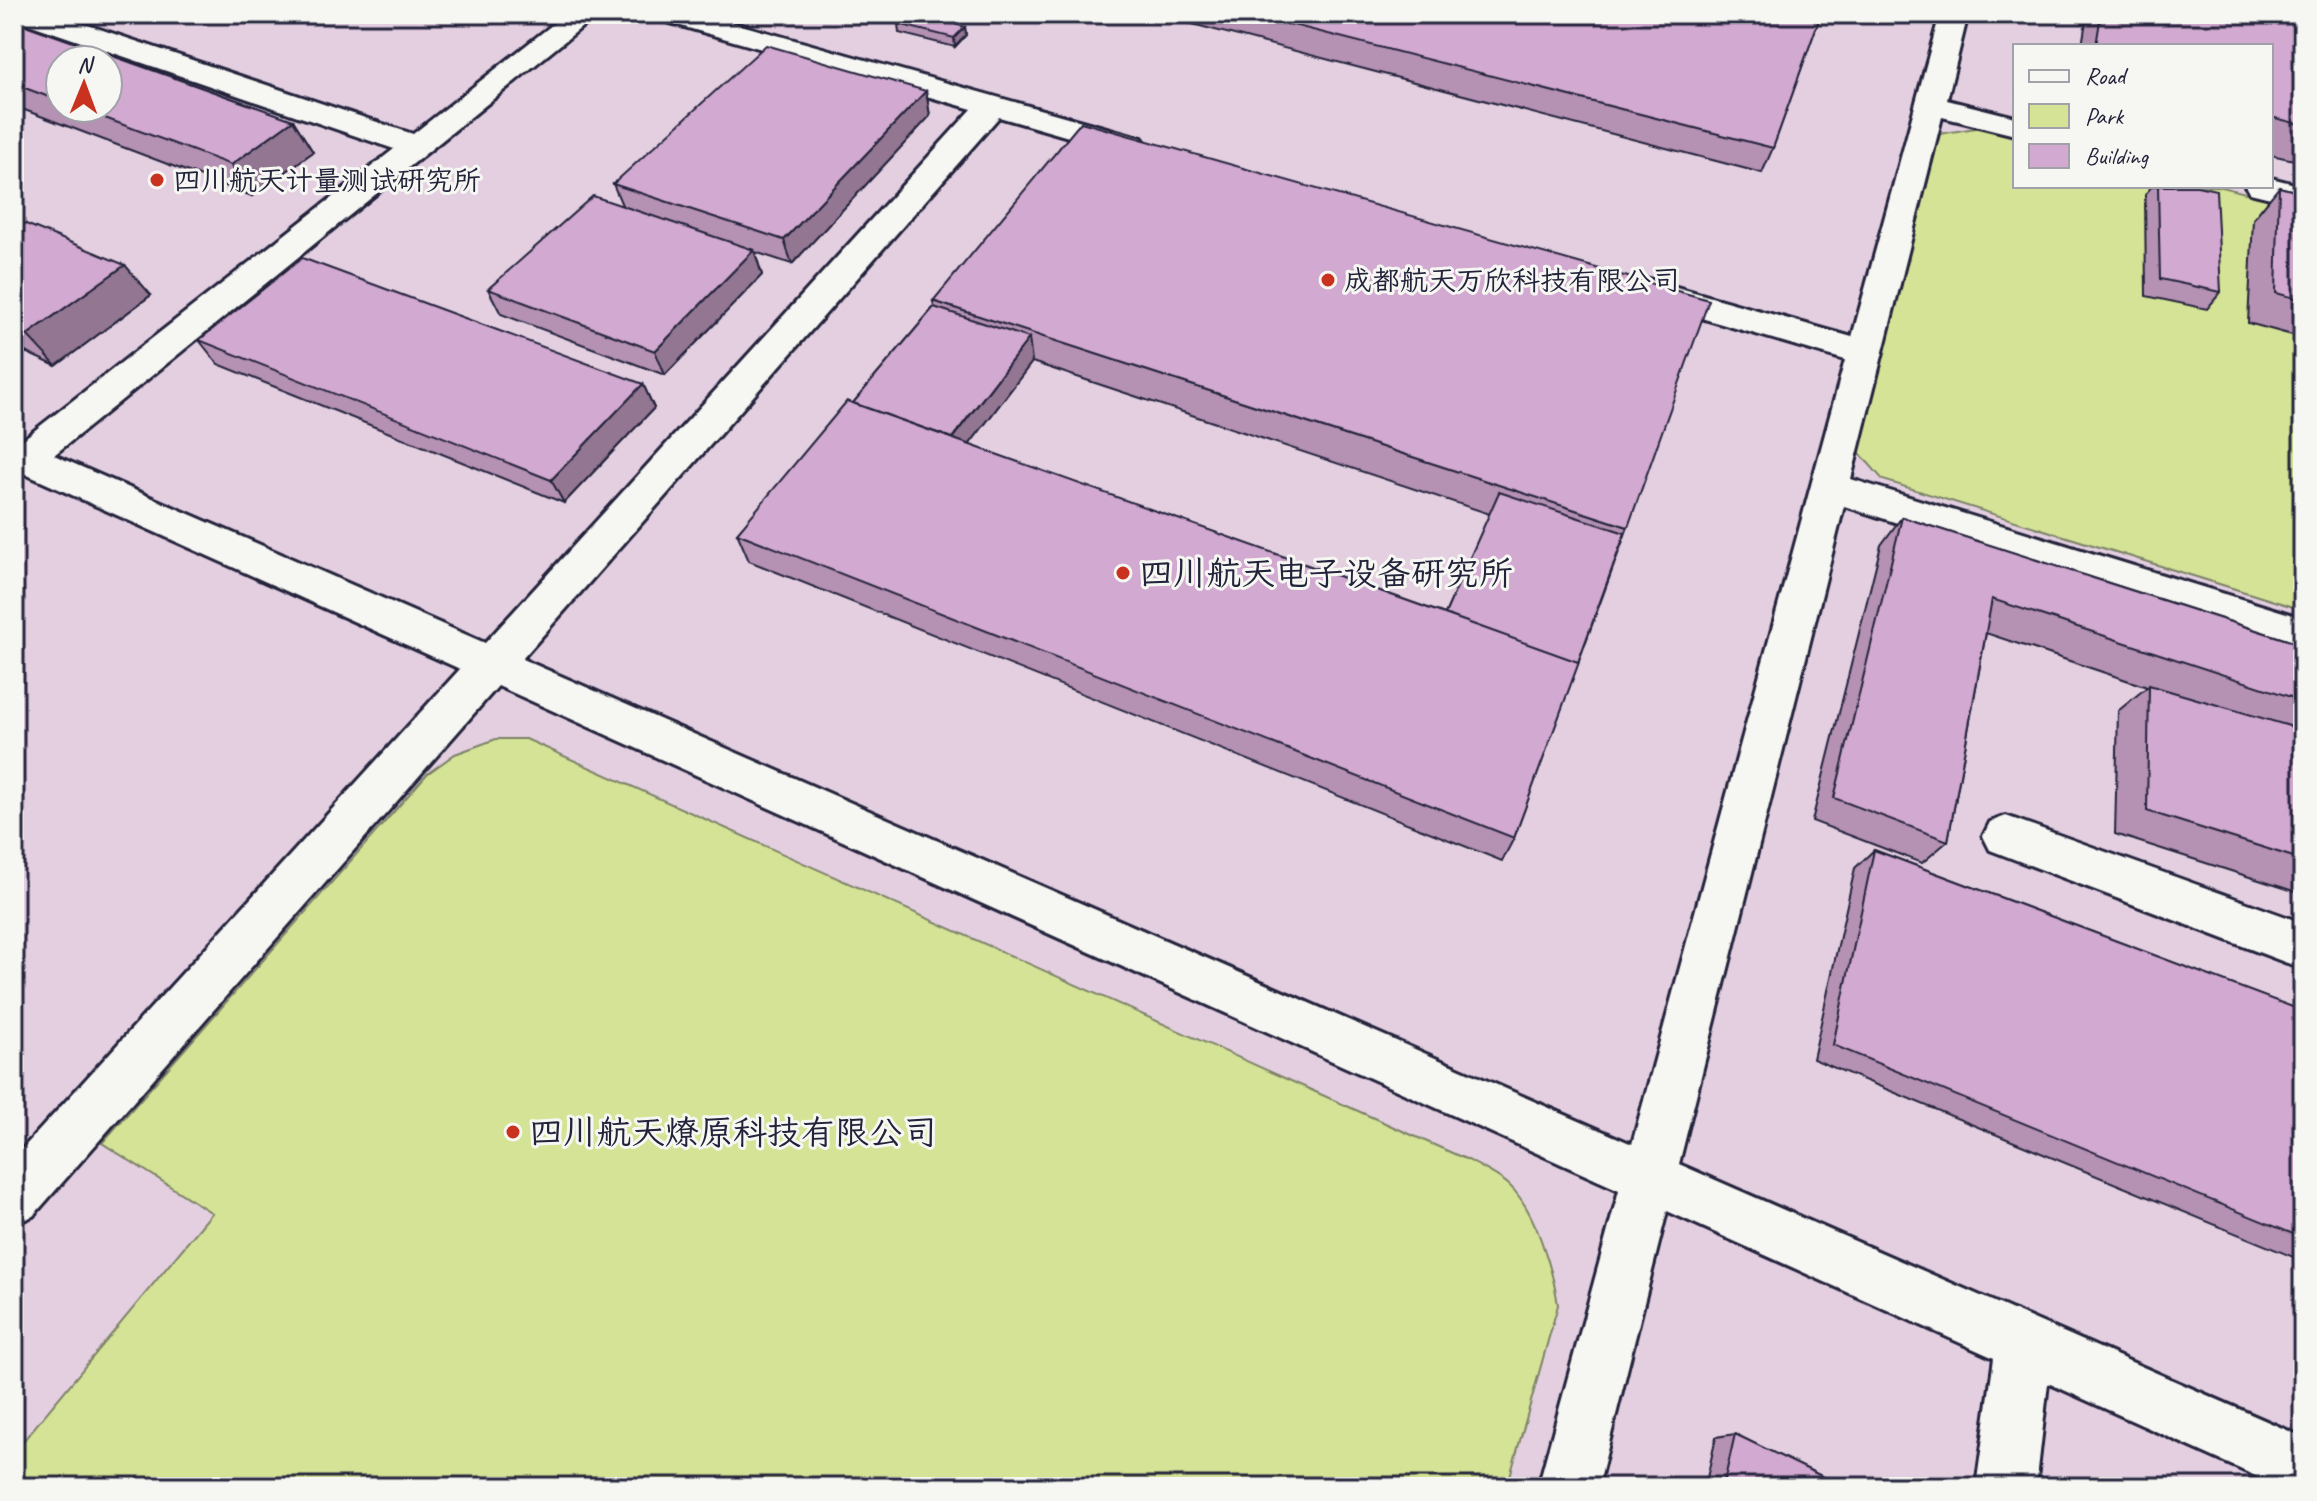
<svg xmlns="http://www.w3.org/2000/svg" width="2317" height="1501" viewBox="0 0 2317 1501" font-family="Caveat,'LXGW WenKai TC',sans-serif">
  <rect width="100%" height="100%" fill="#ebdfe8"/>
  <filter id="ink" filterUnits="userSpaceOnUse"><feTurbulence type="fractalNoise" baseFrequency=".0125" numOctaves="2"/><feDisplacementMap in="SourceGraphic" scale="16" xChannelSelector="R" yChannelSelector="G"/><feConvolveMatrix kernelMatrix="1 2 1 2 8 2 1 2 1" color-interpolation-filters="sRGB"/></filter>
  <g filter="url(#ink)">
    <!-- built -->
    <path fill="#e4cfe1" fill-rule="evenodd" d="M14,14H2303V1487H14ZM2015,46H2271V186H2015ZM60,60H108V108H60Z"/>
    <!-- green -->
    <g fill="#d5e396" stroke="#7c8268" stroke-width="2">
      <polygon points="1981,127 2015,136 2015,186 2217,186 2303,207 2303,610 1883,480 1858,451 1940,134"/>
      <path d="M496,739H526L1470,1161C1482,1168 1497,1175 1508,1184C1535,1208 1553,1271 1558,1305L1507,1487H14V1452L212,1213L102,1143L427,774L455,754Z"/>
    </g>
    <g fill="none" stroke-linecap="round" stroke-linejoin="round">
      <defs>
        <g id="minor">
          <polygon points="14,14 55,14 413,134 566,14 598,14 54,455 485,643 972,109 660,20 656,14 702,14 1142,138 1147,145 1142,152 1131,155 999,117 522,659 1632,1144 1845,360 1636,299 1631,291 1636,283 1648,279 1852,337 1940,14 1968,14 1947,100 2015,117 2015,135 1942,117 1851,479 2303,618 2303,652 1844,506 1679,1164 2303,1437 2303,1487 2280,1487 2048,1383 2036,1487 1976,1487 1994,1358 1667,1211 1598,1487 1538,1487 1619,1190 498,686 33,1216 14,1224 14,1158 460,669 14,469 14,439 21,441 394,149 17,20"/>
          <polygon points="2271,178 2303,186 2303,206 2250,193 2245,186 2271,186"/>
          <polygon points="2006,816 2303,923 2303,969 1990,850 1983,836 1990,822"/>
        </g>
      </defs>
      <!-- minor casing -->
      <use href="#minor" stroke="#22223b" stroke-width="6"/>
      <!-- minor -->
      <use href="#minor" fill="#f6f6f2" fill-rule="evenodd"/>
    </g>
    <!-- wall -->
    <g fill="#b591b3" stroke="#22223b" stroke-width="2" fill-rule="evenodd">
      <polygon points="1173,14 1821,14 1773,148 1762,173 1173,19"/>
      <polygon points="2087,14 2303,14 2303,162 2271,155 2271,46 2082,46"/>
      <polygon points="940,15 936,19 965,27 966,35 955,47 899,33 898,24"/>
      <path d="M14,21L293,120L313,152L252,196L14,106ZM60,60L108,108H60Z"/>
      <polygon points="926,91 930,116 792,264 755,252 762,275 665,375 501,314 488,289 622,205 613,184"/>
      <polygon points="2152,186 2197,186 2221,292 2207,309 2146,296 2145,195"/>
      <polygon points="2279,187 2303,193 2303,338 2248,323 2253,219"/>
      <polygon points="14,219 151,295 56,366 14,347"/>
      <path d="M933,301L1628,527L1514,838L1502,861L749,561L737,533L853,403L934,307ZM1032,362L1490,514L1445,614L969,445Z"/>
      <polygon points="199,340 643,384 654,408 564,503 218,364"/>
      <polygon points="1902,517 2303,645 2303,894 2115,834 2118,711 2147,687 1986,633 1948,841 1922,863 1812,821 1881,545"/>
      <polygon points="1874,850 2303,1011 2303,1261 1813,1059 1855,868"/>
      <polygon points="1735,1434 1844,1487 1705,1487 1716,1437"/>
    </g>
    <!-- shaded-wall -->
    <g fill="#937692" stroke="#22223b" stroke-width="2">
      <polygon points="932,14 940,14 940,15 930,26 929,17"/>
      <polygon points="965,27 966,35 955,47 954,38"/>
      <polygon points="926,91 930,116 792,264 784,240"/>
      <polygon points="293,120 313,152 252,196 231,165"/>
      <polygon points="754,250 762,275 665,375 655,351"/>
      <polygon points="125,265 151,295 56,366 27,335"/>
      <polygon points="1029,338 1032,362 953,466 949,443"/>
      <polygon points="643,384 654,408 564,503 551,480"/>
    </g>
    <!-- building -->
    <g fill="#d2a9d0" stroke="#22223b" stroke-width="2">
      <polygon points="907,14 932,14 929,17 965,27 954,38 898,24"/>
      <polygon points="1250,14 1821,14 1773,148"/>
      <polygon points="2101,14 2303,14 2303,125 2271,117 2271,46 2096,46"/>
      <polygon points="14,21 293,120 231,165 78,108 108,108 108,60 60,60 60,101 14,84"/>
      <polygon points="766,45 926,91 784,240 613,184"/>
      <polygon points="1081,122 1709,300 1628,527 933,301"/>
      <polygon points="2158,186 2197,186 2216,190 2221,292 2160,279"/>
      <polygon points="2279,187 2303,193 2303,300 2276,293"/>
      <polygon points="593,196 754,250 655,351 488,289"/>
      <polygon points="14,219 125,265 27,335 14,330"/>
      <polygon points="302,258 643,384 551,480 199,340"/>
      <polygon points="934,307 1029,338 952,438 853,403"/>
      <polygon points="847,401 1579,662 1514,838 737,533"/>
      <polygon points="1499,492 1625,533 1578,662 1445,614"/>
      <polygon points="1902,517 2303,645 2303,701 1992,599 1948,841 1834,798"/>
      <polygon points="2149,685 2303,730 2303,860 2147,811"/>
      <polygon points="1874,850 2303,1011 2303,1238 1833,1045"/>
      <polygon points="1735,1434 1844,1487 1723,1487"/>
    </g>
  </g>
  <!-- markers -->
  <g fill="#c8321e" stroke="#f6f6f2" stroke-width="3">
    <circle cx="157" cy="180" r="8"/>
    <circle cx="1328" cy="280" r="8"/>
    <circle cx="1123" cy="573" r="8"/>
    <circle cx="513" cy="1132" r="8"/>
  </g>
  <g text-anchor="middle" stroke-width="6" stroke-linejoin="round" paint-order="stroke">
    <!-- far-poi labels -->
    <g font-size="28" fill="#22223b" stroke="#f6f6f2" text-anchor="start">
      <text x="173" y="190">四川航天计量测试研究所</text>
      <text x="1344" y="290">成都航天万欣科技有限公司</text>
    </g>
    <!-- poi labels -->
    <g font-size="34" fill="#22223b" stroke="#f6f6f2" text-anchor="start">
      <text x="1139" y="585">四川航天电子设备研究所</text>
      <text x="529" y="1144">四川航天燎原科技有限公司</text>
    </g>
  </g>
  <!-- margin -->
  <rect width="2317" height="1501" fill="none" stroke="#f6f6f2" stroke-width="48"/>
  <rect x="24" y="24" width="2269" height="1453" fill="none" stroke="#22223b" stroke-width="3" filter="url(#ink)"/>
  <!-- legend -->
  <rect x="2013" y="44" width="260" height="144" fill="#f6f6f2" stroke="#a1a1a9" stroke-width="2"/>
  <rect x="2029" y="70" width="40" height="12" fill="#f6f6f2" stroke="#a1a1a9" stroke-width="2"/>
  <text x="2085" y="84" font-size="24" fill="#22223b">Road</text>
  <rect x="2029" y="104" width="40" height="24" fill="#d5e396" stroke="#a1a1a9" stroke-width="2"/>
  <text x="2085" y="124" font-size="24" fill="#22223b">Park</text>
  <rect x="2029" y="144" width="40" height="24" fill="#d2a9d0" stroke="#a1a1a9" stroke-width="2"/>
  <text x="2085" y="164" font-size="24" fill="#22223b">Building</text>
  <!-- north arrow -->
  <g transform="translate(84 84) rotate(1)"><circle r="38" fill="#f6f6f2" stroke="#a1a1a9" stroke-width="2"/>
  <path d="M0-6L14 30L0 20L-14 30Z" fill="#c8321e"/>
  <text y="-12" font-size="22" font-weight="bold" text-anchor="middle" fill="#22223b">N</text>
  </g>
</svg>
